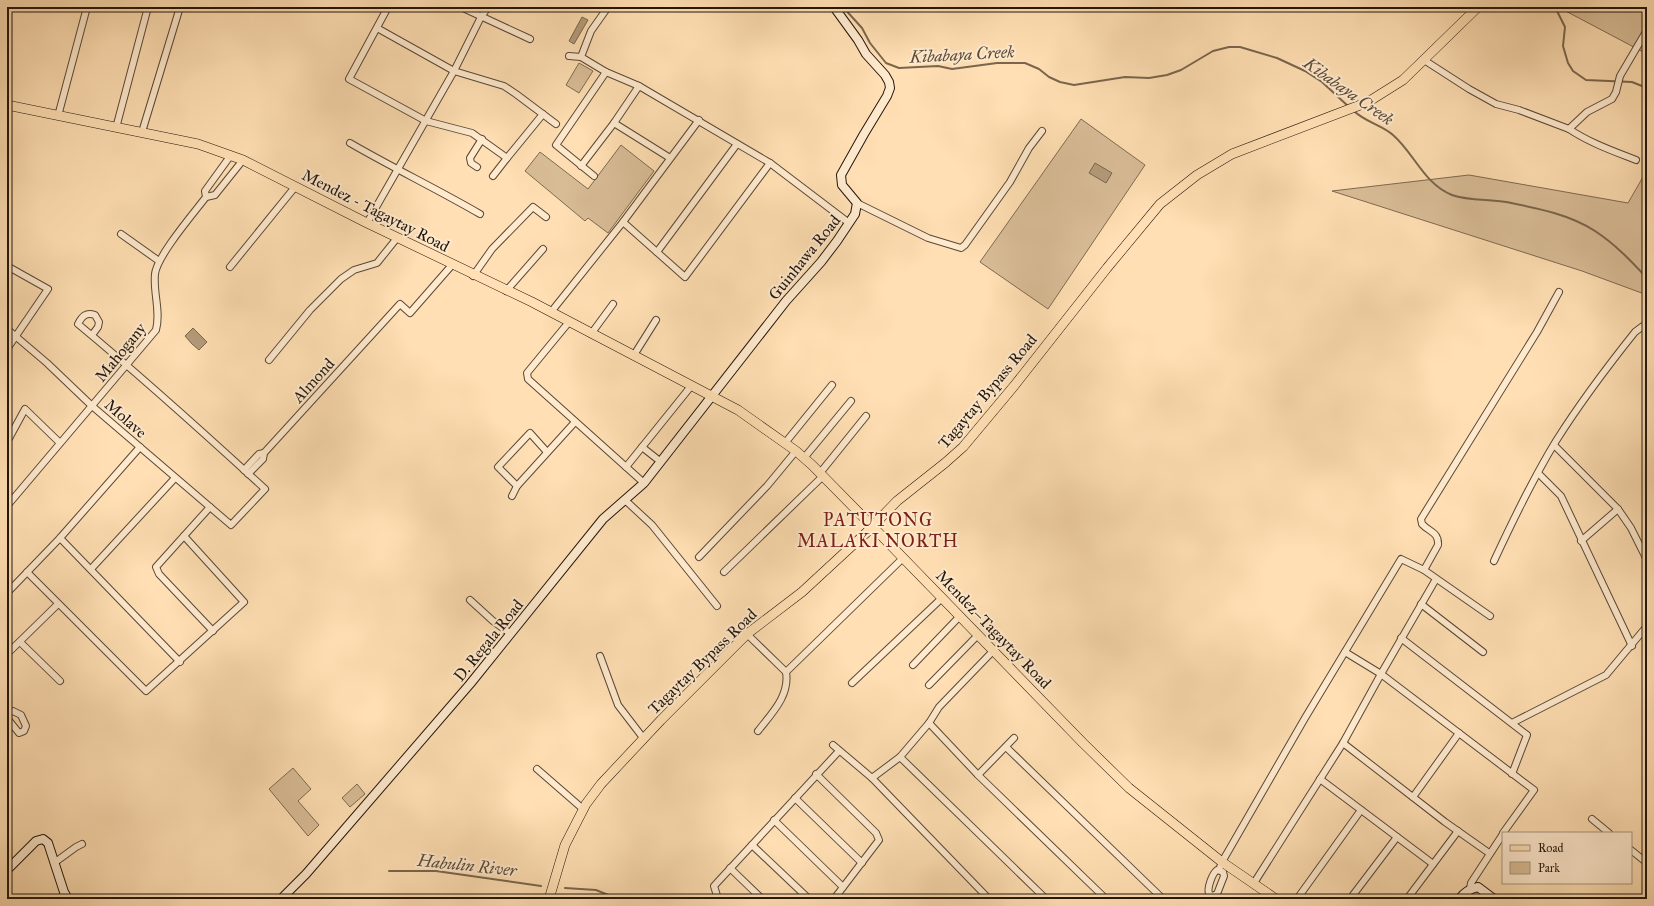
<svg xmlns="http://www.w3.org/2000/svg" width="1654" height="906" viewBox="0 0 1654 906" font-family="'IM FELL Great Primer',serif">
  <rect width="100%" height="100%" fill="#ffdfb3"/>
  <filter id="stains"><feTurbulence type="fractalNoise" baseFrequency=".005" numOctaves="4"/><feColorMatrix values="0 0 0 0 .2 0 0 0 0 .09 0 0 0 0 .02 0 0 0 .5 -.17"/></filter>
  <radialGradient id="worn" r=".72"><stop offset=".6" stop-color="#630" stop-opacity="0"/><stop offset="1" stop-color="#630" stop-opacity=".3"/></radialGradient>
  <!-- green -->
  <g fill="#d9bd97" stroke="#7e6a52">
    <polygon points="1558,7 1647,7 1647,54"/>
    <polygon points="579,63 593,71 579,93 566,85"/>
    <polygon points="1081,119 1145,165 1048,309 980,262"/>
    <polygon points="621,145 654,171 608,233 588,218 585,221 525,171 540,152 588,189"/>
    <polygon points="1647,170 1647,295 1582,271 1332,191 1469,175 1628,203"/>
    <polygon points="293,768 311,789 298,801 319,825 308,836 269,789"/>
    <polygon points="357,784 365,794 350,807 342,798"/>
  </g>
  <!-- water -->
  <g fill="#b49b7a" stroke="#7a664e">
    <polygon points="582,17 588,20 574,44 569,41"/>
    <polygon points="1095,163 1112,173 1106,183 1089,173"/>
    <polygon points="193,328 207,342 199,350 192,344 185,336"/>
  </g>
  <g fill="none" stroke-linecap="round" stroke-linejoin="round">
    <!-- stream -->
    <g stroke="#7a664e" stroke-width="2">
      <polyline points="843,7 862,28 870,43 886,63 899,68 938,66 952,69 997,63 1025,63 1039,69 1049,77 1060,82 1074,85 1125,77 1149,78 1167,75 1181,70 1213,51 1229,47 1240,47 1277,58 1305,71 1322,82 1349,107"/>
      <polyline points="1555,7 1565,27 1563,46 1568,63 1573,71 1586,80 1632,82 1647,88"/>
      <path d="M1354,111C1365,122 1382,125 1393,135C1414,153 1424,184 1452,195C1469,201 1489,199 1506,202C1536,208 1569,214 1595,231C1615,244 1631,261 1647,278"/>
      <polyline points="389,871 436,871 541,886"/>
      <polyline points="565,888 596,890 618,899"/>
    </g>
    <defs>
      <g id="street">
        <polyline points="388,7 349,79 426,121 472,133 507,158 493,176"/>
        <polyline points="461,7 530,39"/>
        <polyline points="608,7 591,31 581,57 606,72 639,86 770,163 849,223"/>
        <polyline points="377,28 454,71 504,86 516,94 556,124"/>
        <polyline points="569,56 581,57"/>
        <polyline points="1424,60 1469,89 1496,104 1519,110 1569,129 1587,112 1612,99 1616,92 1620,76 1647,30"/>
        <polyline points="58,116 87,7"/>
        <polyline points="614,123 670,158"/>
        <polyline points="116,128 148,7"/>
        <path d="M1569,129C1590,143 1613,151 1636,160"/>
        <polyline points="142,132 180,7"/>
        <path d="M350,143C393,168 437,189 480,214"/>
        <polyline points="507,158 543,114"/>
        <polyline points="581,166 614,123 639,86"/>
        <polyline points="477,167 471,163 470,158 482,139"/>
        <polyline points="594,176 556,145 606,72"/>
        <polyline points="206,197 215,195 243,160"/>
        <polyline points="857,203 928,238 961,248 965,245 1010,182 1029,148 1042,131"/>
        <polyline points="623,222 685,277 770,163"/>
        <polyline points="367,223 454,71 481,17 488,7"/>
        <polyline points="121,234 159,261"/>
        <polyline points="657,252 737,144"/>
        <polyline points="7,266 48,289 7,349"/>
        <polyline points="230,267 295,187"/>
        <polyline points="473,276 492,249 533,207 546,217"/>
        <polyline points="506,291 543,249"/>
        <polyline points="551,312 623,222 699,120"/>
        <polyline points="569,322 527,373 528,379 644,483"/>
        <path d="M7,329L47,363L92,406L231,525L265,489C204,433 142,377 78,324C82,316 86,312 95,315L99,322L98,327L92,335"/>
        <polyline points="591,334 613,304"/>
        <polyline points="634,355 656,320"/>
        <polyline points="269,360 310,310 341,279 354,270 377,263 397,238"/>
        <polyline points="7,442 25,409 60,443"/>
        <polyline points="785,443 832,385"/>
        <polyline points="1554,445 1618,509 1631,528 1647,560"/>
        <polyline points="642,447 661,462"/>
        <polyline points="804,458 851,401"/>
        <polyline points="626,467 692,385"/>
        <polyline points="244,470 259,454 264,453"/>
        <polyline points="820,473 866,416"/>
        <polyline points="1538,473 1561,496 1632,646"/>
        <polyline points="248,474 263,459 264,453 400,304 410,313 452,265"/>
        <polyline points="517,486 498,467 530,433 547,452"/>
        <polyline points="512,496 517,486 575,422"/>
        <polyline points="625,500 652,525 717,606"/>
        <path d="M7,506L156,330C161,311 153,293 155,274C157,256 193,214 206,197L205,191L231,155"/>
        <polyline points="210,507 156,567 159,574 213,631"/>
        <polyline points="60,538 180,662"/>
        <polyline points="1581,541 1618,509"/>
        <polyline points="699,557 767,486 796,451"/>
        <path d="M1494,561C1513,520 1532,480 1556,441C1580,403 1607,367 1635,332L1643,326L1647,327"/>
        <polyline points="91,569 175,478"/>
        <path d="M1424,570L1438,545C1439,532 1429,532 1422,524L1421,519L1537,332L1559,292"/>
        <polyline points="27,572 146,691 244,602 184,536"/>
        <polyline points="724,572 823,476"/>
        <polyline points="7,593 60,538 140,447"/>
        <polyline points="470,600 493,621 511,634"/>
        <polyline points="1421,604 1483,652"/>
        <polyline points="747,634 786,672 903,558"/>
        <polyline points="1401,638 1527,735 1512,774"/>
        <polyline points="20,642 60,681"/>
        <polyline points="1345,652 1381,674 1534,790 1503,833"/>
        <polyline points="7,654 58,604"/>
        <polyline points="600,656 618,705 644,739"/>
        <polyline points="913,665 960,616"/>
        <polyline points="852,683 942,598"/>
        <polyline points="929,685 978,635"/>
        <polyline points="7,714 13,711 21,715 26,726 24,731 19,733 7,718"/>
        <polyline points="929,723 978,775 1106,899"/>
        <polyline points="1512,723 1606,675 1647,626"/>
        <path d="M758,731C771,714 790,696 786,672"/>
        <polyline points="1343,743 1445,822 1489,853"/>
        <polyline points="833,745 872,778 989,899"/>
        <polyline points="1006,747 1163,899"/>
        <polyline points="900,757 1046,899"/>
        <polyline points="537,769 583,809"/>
        <polyline points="816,774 876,833 879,840 834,899"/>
        <polyline points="978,775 1014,738"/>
        <polyline points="872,778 900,757 929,723 939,707 993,651"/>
        <polyline points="1320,779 1433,864"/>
        <polyline points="1413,797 1459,733"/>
        <polyline points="795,798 862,863"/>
        <polyline points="1592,819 1609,833"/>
        <polyline points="774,820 843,887"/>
        <polyline points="752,845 809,899"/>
        <polyline points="1631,850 1647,863"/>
        <polyline points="54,863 76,847 82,844"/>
        <polyline points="730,868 762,899"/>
        <path d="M1217,870L1223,872L1224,876L1217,894L1212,896L1209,894C1207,888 1212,874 1217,870Z"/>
        <polyline points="1219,870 1222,862 1305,718 1401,559 1424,570 1490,616"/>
        <polyline points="1254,883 1343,743 1381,674 1436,579"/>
        <polyline points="1470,889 1471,883 1503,834"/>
        <polyline points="718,899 714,886 839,751"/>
        <polyline points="1297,899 1361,810"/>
        <polyline points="1350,899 1397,837"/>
        <polyline points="1407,899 1458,831"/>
        <polyline points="1645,899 1647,896"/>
      </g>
      <g id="secondary">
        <polyline points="7,870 36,841 43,839 48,843 64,892 68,899"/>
        <polyline points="281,899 306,874 470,684 603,519 644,483 786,301 821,262 837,241 855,214 857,203 842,185 841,175 864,134 887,96 890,88 889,82 885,75 866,54 858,40 834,7"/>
        <path d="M1459,899C1465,892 1469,889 1478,887L1494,899"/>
      </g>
      <g id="primary">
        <polyline points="7,105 198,144 243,160 367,223 532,302 738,410 796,451 812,465 872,526 1083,743 1129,788 1222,862 1276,899"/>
        <polyline points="549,899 565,845 586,804 601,784 661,720 747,634 802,592 867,532 897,501 945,463 963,447 1014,386 1107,268 1160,204 1197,175 1232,154 1368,102 1403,80 1478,7"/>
      </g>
    </defs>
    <!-- street casing -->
    <use href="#street" stroke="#594836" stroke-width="8"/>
    <!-- secondary casing -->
    <use href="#secondary" stroke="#22160c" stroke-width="10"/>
    <!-- primary casing -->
    <use href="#primary" stroke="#22160c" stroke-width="10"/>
    <!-- street -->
    <use href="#street" stroke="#ffeace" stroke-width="6"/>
    <!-- secondary -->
    <use href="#secondary" stroke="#ffeace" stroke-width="8"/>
    <!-- primary -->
    <use href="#primary" stroke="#ffdfb3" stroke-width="9"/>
  </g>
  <g text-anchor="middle" stroke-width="4" stroke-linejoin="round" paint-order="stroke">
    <!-- street labels -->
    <g font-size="16" fill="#22160c" stroke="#ffeace">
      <text transform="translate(376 210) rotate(27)" y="6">Mendez - Tagaytay Road</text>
      <text transform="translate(804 257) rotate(-51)" y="6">Guinhawa Road</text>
      <text transform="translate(120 352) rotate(-51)" y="6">Mahogany</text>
      <text transform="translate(313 380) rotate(-48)" y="6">Almond</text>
      <text transform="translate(987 391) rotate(-50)" y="6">Tagaytay Bypass Road</text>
      <text transform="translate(126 418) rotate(41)" y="6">Molave</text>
      <text transform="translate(994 629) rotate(46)" y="6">Mendez–Tagaytay Road</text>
      <text transform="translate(488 640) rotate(-51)" y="6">D. Regala Road</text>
      <text transform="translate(702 661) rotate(-44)" y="6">Tagaytay Bypass Road</text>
    </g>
    <!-- water labels -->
    <g font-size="17" font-style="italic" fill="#5c4b38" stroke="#ffeace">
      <text transform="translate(962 54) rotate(-3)" y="6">Kibabaya Creek</text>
      <text transform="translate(1349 91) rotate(35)" y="6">Kibabaya Creek</text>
      <text transform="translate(467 865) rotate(6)" y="6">Habulin River</text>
    </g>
    <!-- quarter labels -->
    <g font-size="18" letter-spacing="1" fill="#7a1f14" stroke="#ffeace">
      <text x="878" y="526">PATUTONG<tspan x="878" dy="21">MALAKI NORTH</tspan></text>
    </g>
  </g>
  <!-- margin -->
  <rect width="1654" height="906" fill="none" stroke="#ffdfb3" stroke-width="24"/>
  <rect x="8" y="8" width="1638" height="890" fill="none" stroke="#22160c" stroke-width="2"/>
  <rect x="12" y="12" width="1630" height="882" fill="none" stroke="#22160c"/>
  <!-- legend -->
  <rect x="1502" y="832" width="130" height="52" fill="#ffeace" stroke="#a79580"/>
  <rect x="1510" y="845" width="20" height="6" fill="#ffdfb3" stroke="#a79580"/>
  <text x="1538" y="852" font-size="12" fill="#22160c">Road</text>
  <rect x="1510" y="862" width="20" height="12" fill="#d9bd97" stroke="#a79580"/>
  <text x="1538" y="872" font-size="12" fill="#22160c">Park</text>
  <rect width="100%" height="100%" filter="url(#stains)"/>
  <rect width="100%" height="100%" fill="url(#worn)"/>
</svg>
